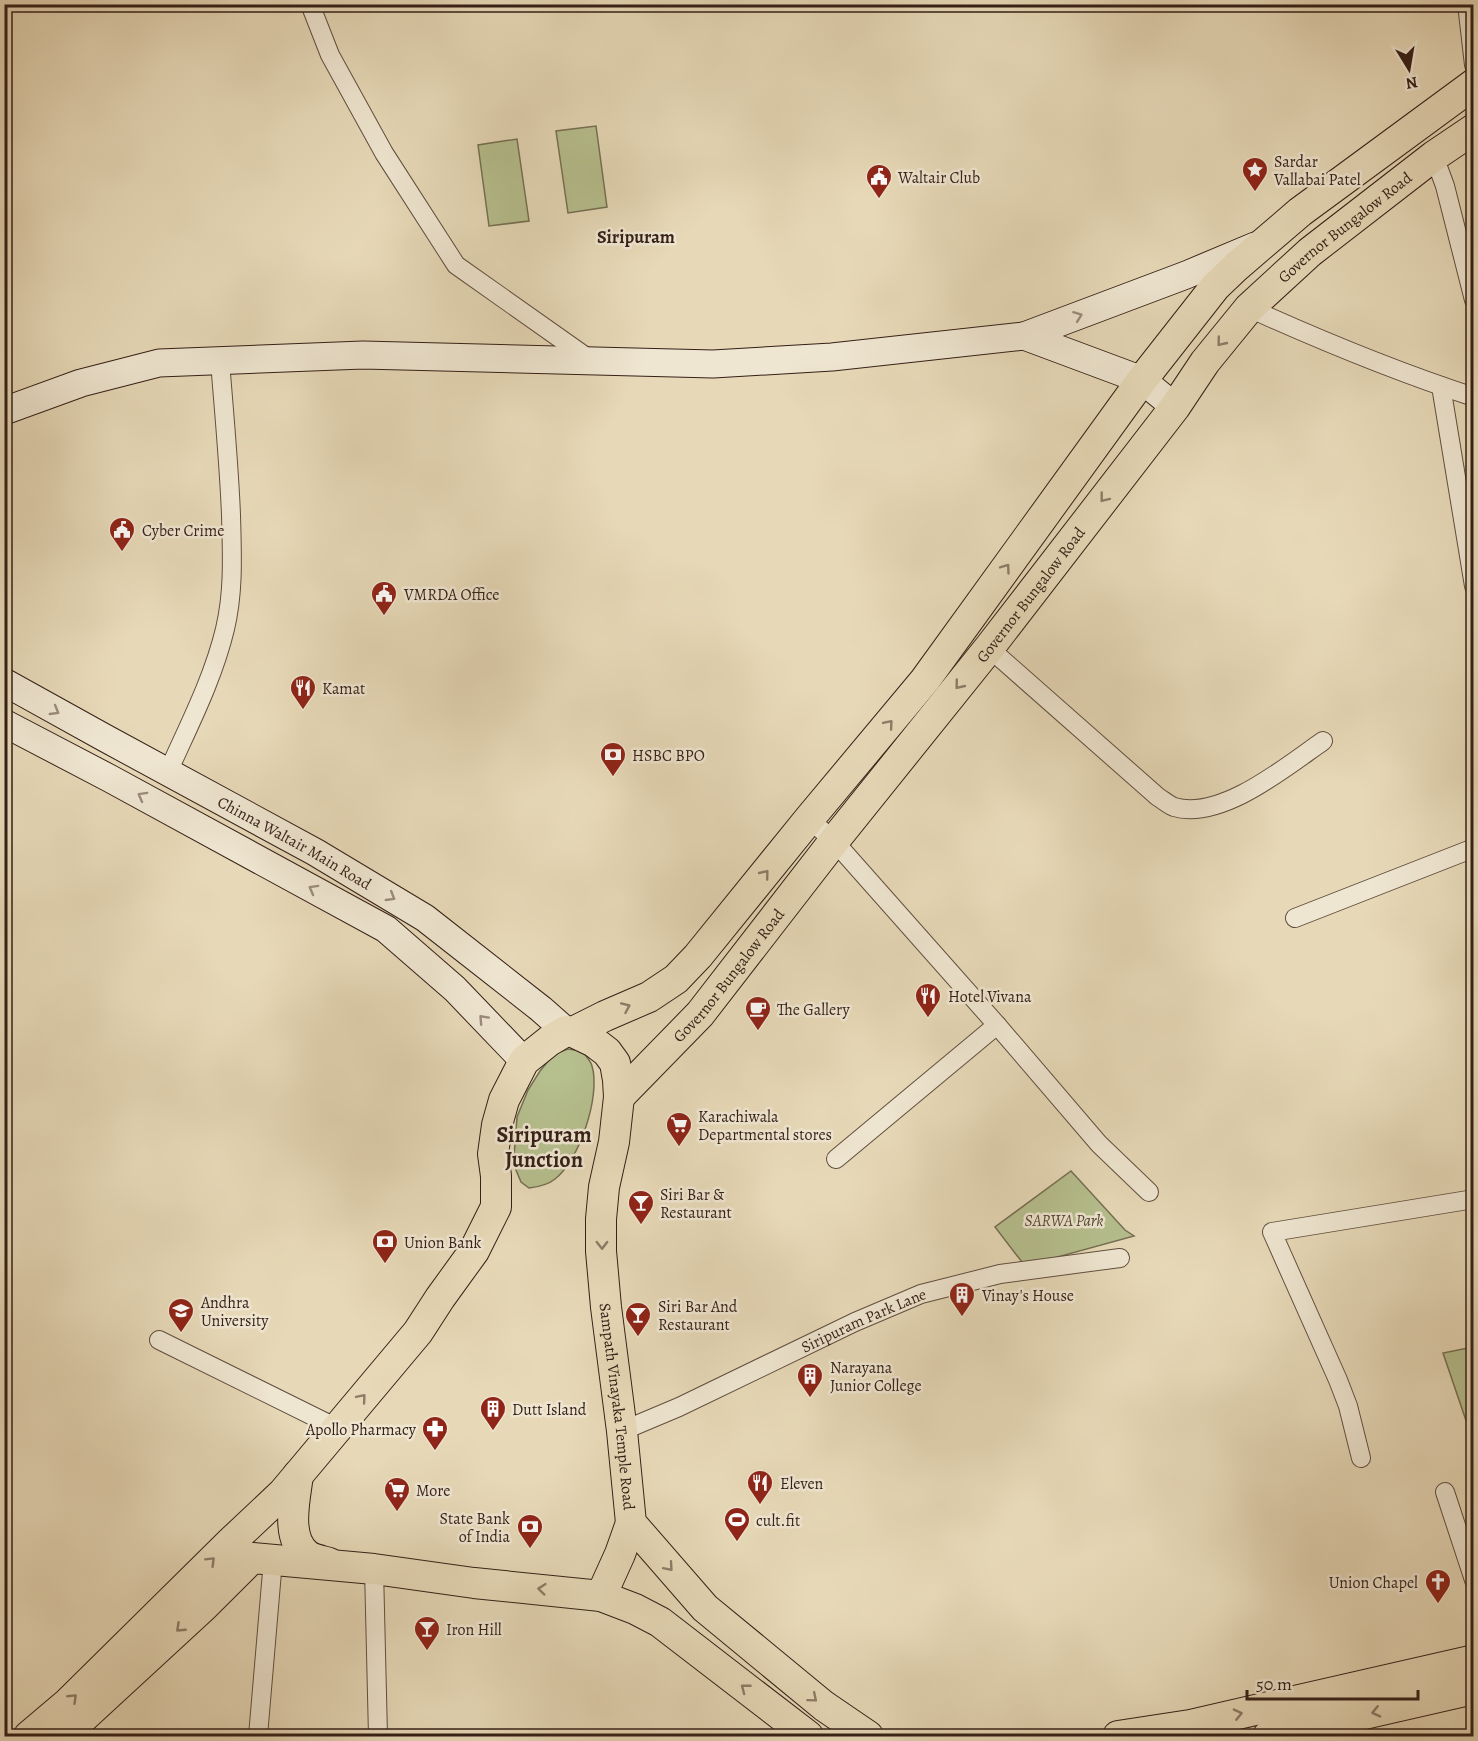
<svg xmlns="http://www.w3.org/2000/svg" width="1478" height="1741" viewBox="0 0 1478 1741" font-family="Alegreya,serif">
  <rect width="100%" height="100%" fill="#e7d9b8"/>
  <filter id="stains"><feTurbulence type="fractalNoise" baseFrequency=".00333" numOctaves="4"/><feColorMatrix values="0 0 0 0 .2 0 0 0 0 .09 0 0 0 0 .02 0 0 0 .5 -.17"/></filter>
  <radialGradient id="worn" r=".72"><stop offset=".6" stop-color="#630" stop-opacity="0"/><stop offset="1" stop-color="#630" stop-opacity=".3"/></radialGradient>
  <!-- green -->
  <g fill="#b6bf8e" stroke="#756f52" stroke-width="1.5">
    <polygon points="596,126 607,207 568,213 556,131"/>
    <polygon points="517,139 529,221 489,226 478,145"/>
    <path d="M568,1049L582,1051C585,1055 591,1061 592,1066C601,1096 579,1161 555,1179C548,1185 537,1187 529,1188L521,1182L516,1170L514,1157L517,1117L528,1090L540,1071L554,1054Z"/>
    <polygon points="1071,1171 1125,1230 1134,1236 1025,1266 995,1227"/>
    <polygon points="1473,1347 1474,1347 1473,1441 1443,1353"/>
  </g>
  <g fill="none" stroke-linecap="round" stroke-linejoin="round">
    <defs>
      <g id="street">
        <polyline points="310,4 330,55 384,153 456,265 592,361"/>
        <polyline points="1467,4 1474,65"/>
        <polyline points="1434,156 1445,186 1474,300"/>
        <path d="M1249,308C1322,341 1397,372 1474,397"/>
        <polyline points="1441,386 1474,586"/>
        <path d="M989,648L1158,797C1163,800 1169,805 1174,807C1221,821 1287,766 1323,741"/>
        <path d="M168,772C189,725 213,679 225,629C234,591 232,554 231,515C229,464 224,412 220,361"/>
        <polyline points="809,819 834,841 997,1025 1099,1144 1149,1192"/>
        <polyline points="1295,918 1474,848"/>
        <polyline points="836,1159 997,1025"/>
        <polyline points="159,1340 337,1428"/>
        <path id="s1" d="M622,1431L679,1407L855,1322L921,1294L1000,1274L1120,1258"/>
        <polyline points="1361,1458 1348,1406 1338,1380 1272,1232 1474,1199"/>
        <polyline points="1445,1492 1474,1580"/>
        <polyline points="374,1569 378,1736"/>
        <polyline points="258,1736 273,1560"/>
      </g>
      <g id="secondary">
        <polyline points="1024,336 1142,380 1175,407"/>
        <polyline points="4,411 81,383 159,363 363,355 713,364 832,357 1024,336 1186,275 1255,246"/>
        <path id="s2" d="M4,682L105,738L315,852L425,918L541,1009L566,1031"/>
        <polyline points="4,723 109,778 386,929 455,989 524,1061"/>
      </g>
      <g id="primary">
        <polyline points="573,1032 605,1016 649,997 676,979 698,956 809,819 925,680 1142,380 1215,287 1237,266 1300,212 1474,84"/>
        <path id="s3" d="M619,1097L700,1014L834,841L989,648L1175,407L1205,362L1249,308L1310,252L1434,156L1474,129"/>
        <path d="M298,1475C295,1499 285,1538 307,1555C312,1559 323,1561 329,1563"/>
        <polyline points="601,1596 620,1554 631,1523"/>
        <path id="s4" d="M29,1736L68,1703L232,1541L283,1493L418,1332L440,1298L474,1251L496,1207V1176L493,1154L497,1125L504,1100L524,1061L549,1041L566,1031L573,1032L594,1042L607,1052L615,1063L618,1080L619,1097L614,1142L604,1187L601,1219V1251L606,1307L622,1431L631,1523L705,1608L824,1706L868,1736"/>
        <polyline points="63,1736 204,1606 252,1558 374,1569 474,1583 601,1596 635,1609 660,1622 808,1736"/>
        <polyline points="1118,1736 1190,1725 1474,1660"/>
        <polyline points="1268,1736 1474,1689"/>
      </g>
    </defs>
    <!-- street casing -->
    <use href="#street" stroke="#614e3f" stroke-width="20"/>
    <!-- secondary casing -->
    <use href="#secondary" stroke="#341f17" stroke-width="29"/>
    <!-- primary casing -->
    <use href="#primary" stroke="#341f17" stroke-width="32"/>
    <!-- street -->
    <use href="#street" stroke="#efe6d1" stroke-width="18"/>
    <!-- secondary -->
    <use href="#secondary" stroke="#efe6d1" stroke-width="27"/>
    <!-- primary -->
    <use href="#primary" stroke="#e7d9b8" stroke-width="30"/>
  </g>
  <!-- one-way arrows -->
  <defs><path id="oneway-chevron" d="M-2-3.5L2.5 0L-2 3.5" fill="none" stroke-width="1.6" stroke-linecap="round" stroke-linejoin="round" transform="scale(1.5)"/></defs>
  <g stroke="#9b8c7d">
    <use href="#oneway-chevron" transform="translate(1078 316) rotate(-21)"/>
    <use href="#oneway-chevron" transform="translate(55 711) rotate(30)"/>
    <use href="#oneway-chevron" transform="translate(142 796) rotate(-151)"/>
    <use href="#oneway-chevron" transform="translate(313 889) rotate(-151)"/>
    <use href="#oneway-chevron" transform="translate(391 897) rotate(31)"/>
    <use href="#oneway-chevron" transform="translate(483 1019) rotate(-133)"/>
  </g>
  <g stroke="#8e7c68">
    <use href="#oneway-chevron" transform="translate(1221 342) rotate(129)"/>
    <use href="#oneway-chevron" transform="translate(1104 498) rotate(128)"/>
    <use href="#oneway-chevron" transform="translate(1006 568) rotate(-54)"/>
    <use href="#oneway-chevron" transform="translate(959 685) rotate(129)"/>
    <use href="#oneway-chevron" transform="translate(889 724) rotate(-50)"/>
    <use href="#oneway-chevron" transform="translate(765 874) rotate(-51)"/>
    <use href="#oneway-chevron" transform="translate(626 1007) rotate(-24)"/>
    <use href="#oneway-chevron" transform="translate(602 1245) rotate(89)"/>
    <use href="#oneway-chevron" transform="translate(362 1398) rotate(-50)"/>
    <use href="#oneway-chevron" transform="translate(211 1561) rotate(-45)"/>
    <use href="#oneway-chevron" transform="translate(669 1567) rotate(49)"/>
    <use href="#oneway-chevron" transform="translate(542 1589) rotate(-174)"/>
    <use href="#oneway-chevron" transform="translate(180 1628) rotate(137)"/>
    <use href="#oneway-chevron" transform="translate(745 1688) rotate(-142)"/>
    <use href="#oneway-chevron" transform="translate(73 1698) rotate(-44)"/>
    <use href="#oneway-chevron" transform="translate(813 1698) rotate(40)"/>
    <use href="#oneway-chevron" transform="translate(1376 1712) rotate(167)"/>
    <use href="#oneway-chevron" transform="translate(1238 1714) rotate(-13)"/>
  </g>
  <!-- icons -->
  <defs>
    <symbol id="sight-pin" viewBox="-11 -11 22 30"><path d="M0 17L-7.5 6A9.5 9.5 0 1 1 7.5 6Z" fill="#8f2418" stroke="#efe6d1"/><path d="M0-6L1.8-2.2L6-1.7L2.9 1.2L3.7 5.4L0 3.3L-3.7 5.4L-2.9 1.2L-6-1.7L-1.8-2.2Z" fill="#fff"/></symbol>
    <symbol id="civic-pin" viewBox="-11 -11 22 30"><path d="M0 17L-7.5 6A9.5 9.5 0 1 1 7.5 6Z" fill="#8f2418" stroke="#efe6d1"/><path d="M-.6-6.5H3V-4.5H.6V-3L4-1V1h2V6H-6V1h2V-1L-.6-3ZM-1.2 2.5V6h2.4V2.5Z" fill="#fff"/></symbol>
    <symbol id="restaurant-pin" viewBox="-11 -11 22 30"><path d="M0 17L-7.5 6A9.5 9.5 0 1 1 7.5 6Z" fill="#8f2418" stroke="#efe6d1"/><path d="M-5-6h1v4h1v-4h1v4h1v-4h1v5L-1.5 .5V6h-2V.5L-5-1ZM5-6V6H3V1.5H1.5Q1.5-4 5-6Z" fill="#fff"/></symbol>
    <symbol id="bank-pin" viewBox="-11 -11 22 30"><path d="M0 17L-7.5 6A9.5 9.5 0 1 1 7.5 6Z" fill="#8f2418" stroke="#efe6d1"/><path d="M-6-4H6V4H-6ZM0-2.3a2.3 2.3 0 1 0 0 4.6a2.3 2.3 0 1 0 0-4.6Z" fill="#fff"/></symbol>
    <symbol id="cafe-pin" viewBox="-11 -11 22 30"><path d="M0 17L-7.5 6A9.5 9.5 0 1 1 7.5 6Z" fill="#8f2418" stroke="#efe6d1"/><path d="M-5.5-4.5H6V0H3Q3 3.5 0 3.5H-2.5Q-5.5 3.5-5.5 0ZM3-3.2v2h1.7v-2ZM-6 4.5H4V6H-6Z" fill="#fff"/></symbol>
    <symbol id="supermarket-pin" viewBox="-11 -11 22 30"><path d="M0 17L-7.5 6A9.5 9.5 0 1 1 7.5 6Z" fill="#8f2418" stroke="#efe6d1"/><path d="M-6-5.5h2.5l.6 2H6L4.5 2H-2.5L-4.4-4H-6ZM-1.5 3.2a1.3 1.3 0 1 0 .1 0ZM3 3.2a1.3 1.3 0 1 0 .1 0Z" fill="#fff"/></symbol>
    <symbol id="bar-pin" viewBox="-11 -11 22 30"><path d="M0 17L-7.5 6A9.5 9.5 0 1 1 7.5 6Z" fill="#8f2418" stroke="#efe6d1"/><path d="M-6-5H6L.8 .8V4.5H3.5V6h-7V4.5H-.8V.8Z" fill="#fff"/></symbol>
    <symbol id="building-pin" viewBox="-11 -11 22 30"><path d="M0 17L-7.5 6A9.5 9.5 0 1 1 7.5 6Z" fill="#8f2418" stroke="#efe6d1"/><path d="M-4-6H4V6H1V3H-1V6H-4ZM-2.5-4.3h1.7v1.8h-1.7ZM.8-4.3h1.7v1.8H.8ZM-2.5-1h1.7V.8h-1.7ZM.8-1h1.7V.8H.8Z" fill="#fff"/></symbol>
    <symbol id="university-pin" viewBox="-11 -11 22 30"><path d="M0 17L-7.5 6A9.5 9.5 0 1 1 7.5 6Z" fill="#8f2418" stroke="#efe6d1"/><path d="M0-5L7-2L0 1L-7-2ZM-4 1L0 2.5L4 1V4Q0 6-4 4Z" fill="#fff"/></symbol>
    <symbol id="pharmacy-pin" viewBox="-11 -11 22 30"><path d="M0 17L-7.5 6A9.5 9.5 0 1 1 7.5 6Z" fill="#8f2418" stroke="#efe6d1"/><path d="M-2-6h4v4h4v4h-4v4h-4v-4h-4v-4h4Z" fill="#fff"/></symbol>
    <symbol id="stadium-pin" viewBox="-11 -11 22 30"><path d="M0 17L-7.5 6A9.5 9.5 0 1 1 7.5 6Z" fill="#8f2418" stroke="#efe6d1"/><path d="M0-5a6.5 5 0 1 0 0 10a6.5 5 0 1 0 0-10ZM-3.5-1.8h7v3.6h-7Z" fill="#fff"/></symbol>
    <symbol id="church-pin" viewBox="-11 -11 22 30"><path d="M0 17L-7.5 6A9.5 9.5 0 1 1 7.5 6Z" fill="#8f2418" stroke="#efe6d1"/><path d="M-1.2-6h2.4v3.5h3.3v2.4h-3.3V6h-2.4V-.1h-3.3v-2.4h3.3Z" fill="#fff"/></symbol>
  </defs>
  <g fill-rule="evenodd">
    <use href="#sight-pin" x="1240" y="155" width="30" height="40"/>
    <use href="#civic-pin" x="864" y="162" width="30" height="40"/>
    <use href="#civic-pin" x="107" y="515" width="30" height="40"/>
    <use href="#civic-pin" x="369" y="579" width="30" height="40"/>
    <use href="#restaurant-pin" x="288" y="673" width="30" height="40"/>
    <use href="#bank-pin" x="598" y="740" width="30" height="40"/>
    <use href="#restaurant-pin" x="913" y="981" width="30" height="40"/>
    <use href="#cafe-pin" x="743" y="994" width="30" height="40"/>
    <use href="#supermarket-pin" x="664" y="1110" width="30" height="40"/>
    <use href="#bar-pin" x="626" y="1188" width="30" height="40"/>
    <use href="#bank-pin" x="370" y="1227" width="30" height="40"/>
    <use href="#building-pin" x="947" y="1280" width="30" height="40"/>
    <use href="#university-pin" x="166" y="1296" width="30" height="40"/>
    <use href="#bar-pin" x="623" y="1300" width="30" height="40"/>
    <use href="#building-pin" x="795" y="1361" width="30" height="40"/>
    <use href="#building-pin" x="478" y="1394" width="30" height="40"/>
    <use href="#pharmacy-pin" x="420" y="1414" width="30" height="40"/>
    <use href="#restaurant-pin" x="745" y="1468" width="30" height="40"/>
    <use href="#supermarket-pin" x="382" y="1475" width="30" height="40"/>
    <use href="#stadium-pin" x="722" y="1505" width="30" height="40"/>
    <use href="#bank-pin" x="515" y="1512" width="30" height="40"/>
    <use href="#church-pin" x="1423" y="1567" width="30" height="40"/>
    <use href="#bar-pin" x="412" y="1614" width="30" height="40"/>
  </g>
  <g text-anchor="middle" stroke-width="5" stroke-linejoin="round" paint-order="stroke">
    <!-- poi labels -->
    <g font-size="16" fill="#341f17" stroke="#efe6d1" text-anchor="start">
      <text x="1274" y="167">Sardar<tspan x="1274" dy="18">Vallabai Patel</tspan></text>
      <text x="898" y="183">Waltair Club</text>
      <text x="142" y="536">Cyber Crime</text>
      <text x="404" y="600">VMRDA Office</text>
      <text x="322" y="694">Kamat</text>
      <text x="632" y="761">HSBC BPO</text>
      <text x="948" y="1002">Hotel Vivana</text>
      <text x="777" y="1015">The Gallery</text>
      <text x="698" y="1122">Karachiwala<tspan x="698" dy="18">Departmental stores</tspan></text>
      <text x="660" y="1200">Siri Bar &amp;<tspan x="660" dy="18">Restaurant</tspan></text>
      <text x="404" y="1248">Union Bank</text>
      <text x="982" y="1301">Vinay's House</text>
      <text x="201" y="1308">Andhra<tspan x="201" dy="18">University</tspan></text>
      <text x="658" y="1312">Siri Bar And<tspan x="658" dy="18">Restaurant</tspan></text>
      <text x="830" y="1373">Narayana<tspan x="830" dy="18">Junior College</tspan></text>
      <text x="512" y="1415">Dutt Island</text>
      <text x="416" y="1435" text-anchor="end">Apollo Pharmacy</text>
      <text x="780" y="1489">Eleven</text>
      <text x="416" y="1496">More</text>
      <text x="510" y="1524" text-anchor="end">State Bank<tspan x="510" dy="18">of India</tspan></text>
      <text x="756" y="1526">cult.fit</text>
      <text x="1418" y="1588" text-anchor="end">Union Chapel</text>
      <text x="446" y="1635">Iron Hill</text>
    </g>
    <!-- street labels -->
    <g font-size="16" fill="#341f17" stroke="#efe6d1">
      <text dy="6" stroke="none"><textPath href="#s3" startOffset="1136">Governor Bungalow Road</textPath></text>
      <text dy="6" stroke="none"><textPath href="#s3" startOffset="650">Governor Bungalow Road</textPath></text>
      <text dy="6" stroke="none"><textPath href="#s2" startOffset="332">Chinna Waltair Main Road</textPath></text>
      <text dy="6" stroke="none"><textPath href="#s3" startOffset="164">Governor Bungalow Road</textPath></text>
      <text dy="6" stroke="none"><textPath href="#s1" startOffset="266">Siripuram Park Lane</textPath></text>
      <text dy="6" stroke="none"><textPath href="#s4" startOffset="1320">Sampath Vinayaka Temple Road</textPath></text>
    </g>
    <!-- park labels -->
    <g font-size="16" font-style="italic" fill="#544735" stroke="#efe6d1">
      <text x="1064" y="1226">SARWA Park</text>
    </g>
    <!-- neighbourhood labels -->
    <g font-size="18" font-weight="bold" fill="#341f17" stroke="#efe6d1">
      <text x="636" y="243">Siripuram</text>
    </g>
    <!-- district labels -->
    <g font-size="22" font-weight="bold" fill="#341f17" stroke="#efe6d1">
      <text x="544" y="1142">Siripuram<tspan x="544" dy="25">Junction</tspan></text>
    </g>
  </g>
  <!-- margin -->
  <rect width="1478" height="1741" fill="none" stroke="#e7d9b8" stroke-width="24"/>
  <rect x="6" y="6" width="1466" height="1729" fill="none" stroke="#341f17" stroke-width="3"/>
  <rect x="12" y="12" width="1454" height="1717" fill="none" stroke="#341f17" stroke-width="1.5"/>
  <!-- north arrow -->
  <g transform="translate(1409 69) rotate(169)" stroke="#efe6d1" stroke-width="4.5" paint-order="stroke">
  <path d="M0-4.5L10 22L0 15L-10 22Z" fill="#341f17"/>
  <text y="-9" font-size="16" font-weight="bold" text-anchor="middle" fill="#341f17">N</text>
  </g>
  <!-- scale -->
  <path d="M1247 1690v9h171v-9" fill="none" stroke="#341f17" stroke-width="3"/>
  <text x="1256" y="1690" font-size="18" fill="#341f17" stroke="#efe6d1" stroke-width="4.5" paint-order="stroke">50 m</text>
  <rect width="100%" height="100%" filter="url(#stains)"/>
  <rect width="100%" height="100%" fill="url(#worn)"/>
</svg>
